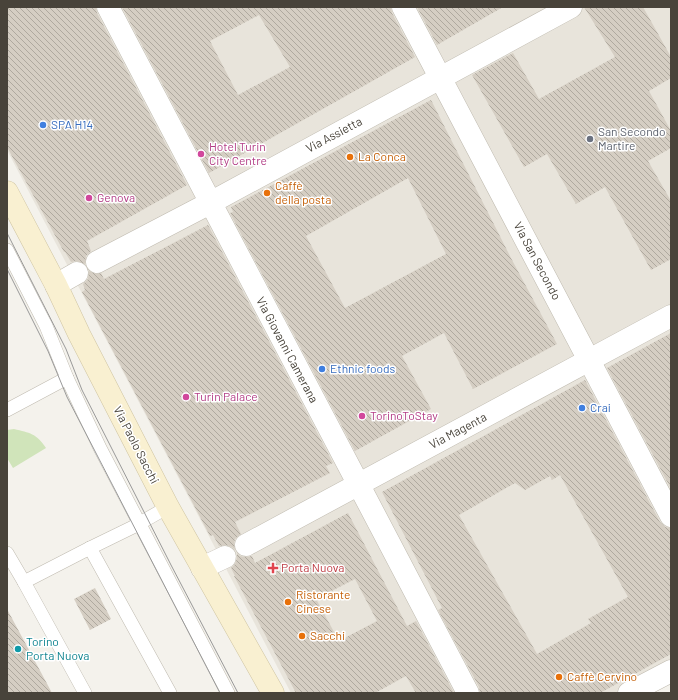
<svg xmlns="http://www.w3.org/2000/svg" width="678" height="700" viewBox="0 0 678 700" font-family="Barlow,sans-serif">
  <defs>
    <pattern id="building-back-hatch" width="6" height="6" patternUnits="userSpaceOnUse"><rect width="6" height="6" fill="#d5cec3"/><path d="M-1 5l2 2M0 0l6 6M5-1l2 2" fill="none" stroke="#afa99f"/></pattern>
  </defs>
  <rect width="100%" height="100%" fill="#f4f2ec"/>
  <!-- residential -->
  <polygon fill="#e8e4db" points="7,7 671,7 671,665 618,693 291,693 7,150"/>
  <!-- green -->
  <path fill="#d0e4ba" d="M14,429C30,433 36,433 46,448L13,468L7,458V430Z"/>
  <!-- building -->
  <g fill="url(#building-back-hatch)" fill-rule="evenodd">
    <polygon points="7,7 96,7 97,13 187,185 87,241 91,251 86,256 85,264 77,261 71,262 65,252 64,252 7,147"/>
    <path d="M122,7H391L392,13L415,57L209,173ZM259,15L290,67L238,95L210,41Z"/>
    <polygon points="417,7 503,7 437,45"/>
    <polygon points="584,7 643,7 671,57 671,78 649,91 671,131 671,148 648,161 671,201 671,259 651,270 605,187 576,204 547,154 524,167 472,75 513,53 539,99 615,57"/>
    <path d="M431,100L512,260L557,344L473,389L444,333L402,356L431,409L355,451L230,213L233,212L231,207ZM408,178L446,254L345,308L306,236Z"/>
    <polygon points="208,225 333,463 326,466 330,473 235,522 241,534 235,539 234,544 235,550 232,547 226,545 219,546 213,535 210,536 82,292 85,290 83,284 88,279 89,271 96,274 101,273 104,279"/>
    <polygon points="671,333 671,489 607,368"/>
    <path d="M585,380L660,522L665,527L671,528V654L600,693H480L479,687L438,610L442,608L382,492ZM560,475L628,597L588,619L591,623L537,654L459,515L515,483L525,490L550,476L552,480Z"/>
    <path d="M348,513L407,626L416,621L454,693H416L406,676L375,693H296L234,576H235L231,568L235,564L237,558V553L240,556L245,557L252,556L255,563ZM355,579L377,621L339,641L316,599Z"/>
    <polygon points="95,588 111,619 90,630 74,599"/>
    <polygon points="7,609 52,693 7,693"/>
  </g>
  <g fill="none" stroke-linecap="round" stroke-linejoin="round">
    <defs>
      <g id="lane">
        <polyline points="7,250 46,326 67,378 100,448 228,693"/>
        <polyline points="7,410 67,378"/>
        <polyline points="90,548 170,693"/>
        <polyline points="7,553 24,582 90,548 133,527 168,507"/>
        <polyline points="24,582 85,693"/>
      </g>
      <g id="street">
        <polyline points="108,7 468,693"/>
        <polyline points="403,7 671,516"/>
        <polyline points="97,262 210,203 571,7"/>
        <polyline points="56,285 77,273"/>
        <polyline points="246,545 671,316"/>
        <polyline points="202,568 225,557"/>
        <polyline points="629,693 671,671"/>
      </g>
      <polyline id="secondary" points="7,192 56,285 79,334 168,507 273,693"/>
    </defs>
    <!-- lane casing -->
    <use href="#lane" stroke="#bfbaaf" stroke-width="14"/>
    <!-- street casing -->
    <use href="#street" stroke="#bfbaaf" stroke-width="23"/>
    <!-- secondary casing -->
    <use href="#secondary" stroke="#cfc4a1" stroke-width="23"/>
    <!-- lane -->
    <use href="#lane" stroke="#fff" stroke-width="13"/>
    <!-- street -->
    <use href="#street" stroke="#fff" stroke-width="22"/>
    <!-- secondary -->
    <use href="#secondary" stroke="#f9f0d1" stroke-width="22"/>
    <!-- tram -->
    <g stroke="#999" stroke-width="1">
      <polyline points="7,233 66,349 82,390 171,565 238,693"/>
      <polyline points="7,269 48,351 67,397 220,693"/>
    </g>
  </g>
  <!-- markers -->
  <g fill="#3f7fe0" stroke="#fff" stroke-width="1.5">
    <circle cx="43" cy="125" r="4"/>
    <circle cx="322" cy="369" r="4"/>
    <circle cx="582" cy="408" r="4"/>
  </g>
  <circle fill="#6b7280" stroke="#fff" stroke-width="1.5" cx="590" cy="139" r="4"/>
  <g fill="#d1479c" stroke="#fff" stroke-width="1.5">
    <circle cx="201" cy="154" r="4"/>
    <circle cx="89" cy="198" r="4"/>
    <circle cx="186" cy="397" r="4"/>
    <circle cx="362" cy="416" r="4"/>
  </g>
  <g fill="#e8710a" stroke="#fff" stroke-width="1.5">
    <circle cx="350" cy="157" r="4"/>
    <circle cx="267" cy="193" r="4"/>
    <circle cx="288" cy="602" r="4"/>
    <circle cx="302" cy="636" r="4"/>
    <circle cx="559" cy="677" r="4"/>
  </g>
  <path fill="#e0444e" stroke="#fff" stroke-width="1.5" d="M271 562h4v4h4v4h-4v4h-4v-4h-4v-4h4z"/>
  <circle fill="#0f9aa8" stroke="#fff" stroke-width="1.5" cx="18" cy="649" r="4"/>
  <g text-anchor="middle" stroke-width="3" stroke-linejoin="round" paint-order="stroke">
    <!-- shop labels -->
    <g font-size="12" fill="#366cbe" stroke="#fff" text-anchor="start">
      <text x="51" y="129">SPA H14</text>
      <text x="330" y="373">Ethnic foods</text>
      <text x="590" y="412">Crai</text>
    </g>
    <!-- worship labels -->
    <g font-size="12" fill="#5b616d" stroke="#fff" text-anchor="start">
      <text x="598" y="136">San Secondo<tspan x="598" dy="14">Martire</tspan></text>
    </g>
    <!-- street labels -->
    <g font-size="12" fill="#48433a" stroke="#fff">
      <text transform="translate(334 135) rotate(-28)" y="4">Via Assietta</text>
      <text transform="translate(537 261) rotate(62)" y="4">Via San Secondo</text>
      <text transform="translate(287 350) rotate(62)" y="4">Via Giovanni Camerana</text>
      <text transform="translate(458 431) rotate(-28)" y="4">Via Magenta</text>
      <text transform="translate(136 445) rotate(63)" y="4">Via Paolo Sacchi</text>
    </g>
    <!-- hotel labels -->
    <g font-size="12" fill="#b23c85" stroke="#fff" text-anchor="start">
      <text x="209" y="151">Hotel Turin<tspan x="209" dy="14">City Centre</tspan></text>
      <text x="97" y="202">Genova</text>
      <text x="194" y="401">Turin Palace</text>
      <text x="370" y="420">TorinoToStay</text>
    </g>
    <!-- food labels -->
    <g font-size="12" fill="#c56008" stroke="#fff" text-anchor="start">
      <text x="358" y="161">La Conca</text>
      <text x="275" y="190">Caffè<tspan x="275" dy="14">della posta</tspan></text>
      <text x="296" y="599">Ristorante<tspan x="296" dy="14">Cinese</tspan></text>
      <text x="310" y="640">Sacchi</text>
      <text x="567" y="681">Caffè Cervino</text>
    </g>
    <!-- health labels -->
    <g font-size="12" fill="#be3a42" stroke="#fff" text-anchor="start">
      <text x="281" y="572">Porta Nuova</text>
    </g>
    <!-- culture labels -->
    <g font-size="12" fill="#0d838f" stroke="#fff" text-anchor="start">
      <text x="26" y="646">Torino<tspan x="26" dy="14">Porta Nuova</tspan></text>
    </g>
  </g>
  <!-- border -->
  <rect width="678" height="700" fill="none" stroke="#48433a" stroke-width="16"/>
</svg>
